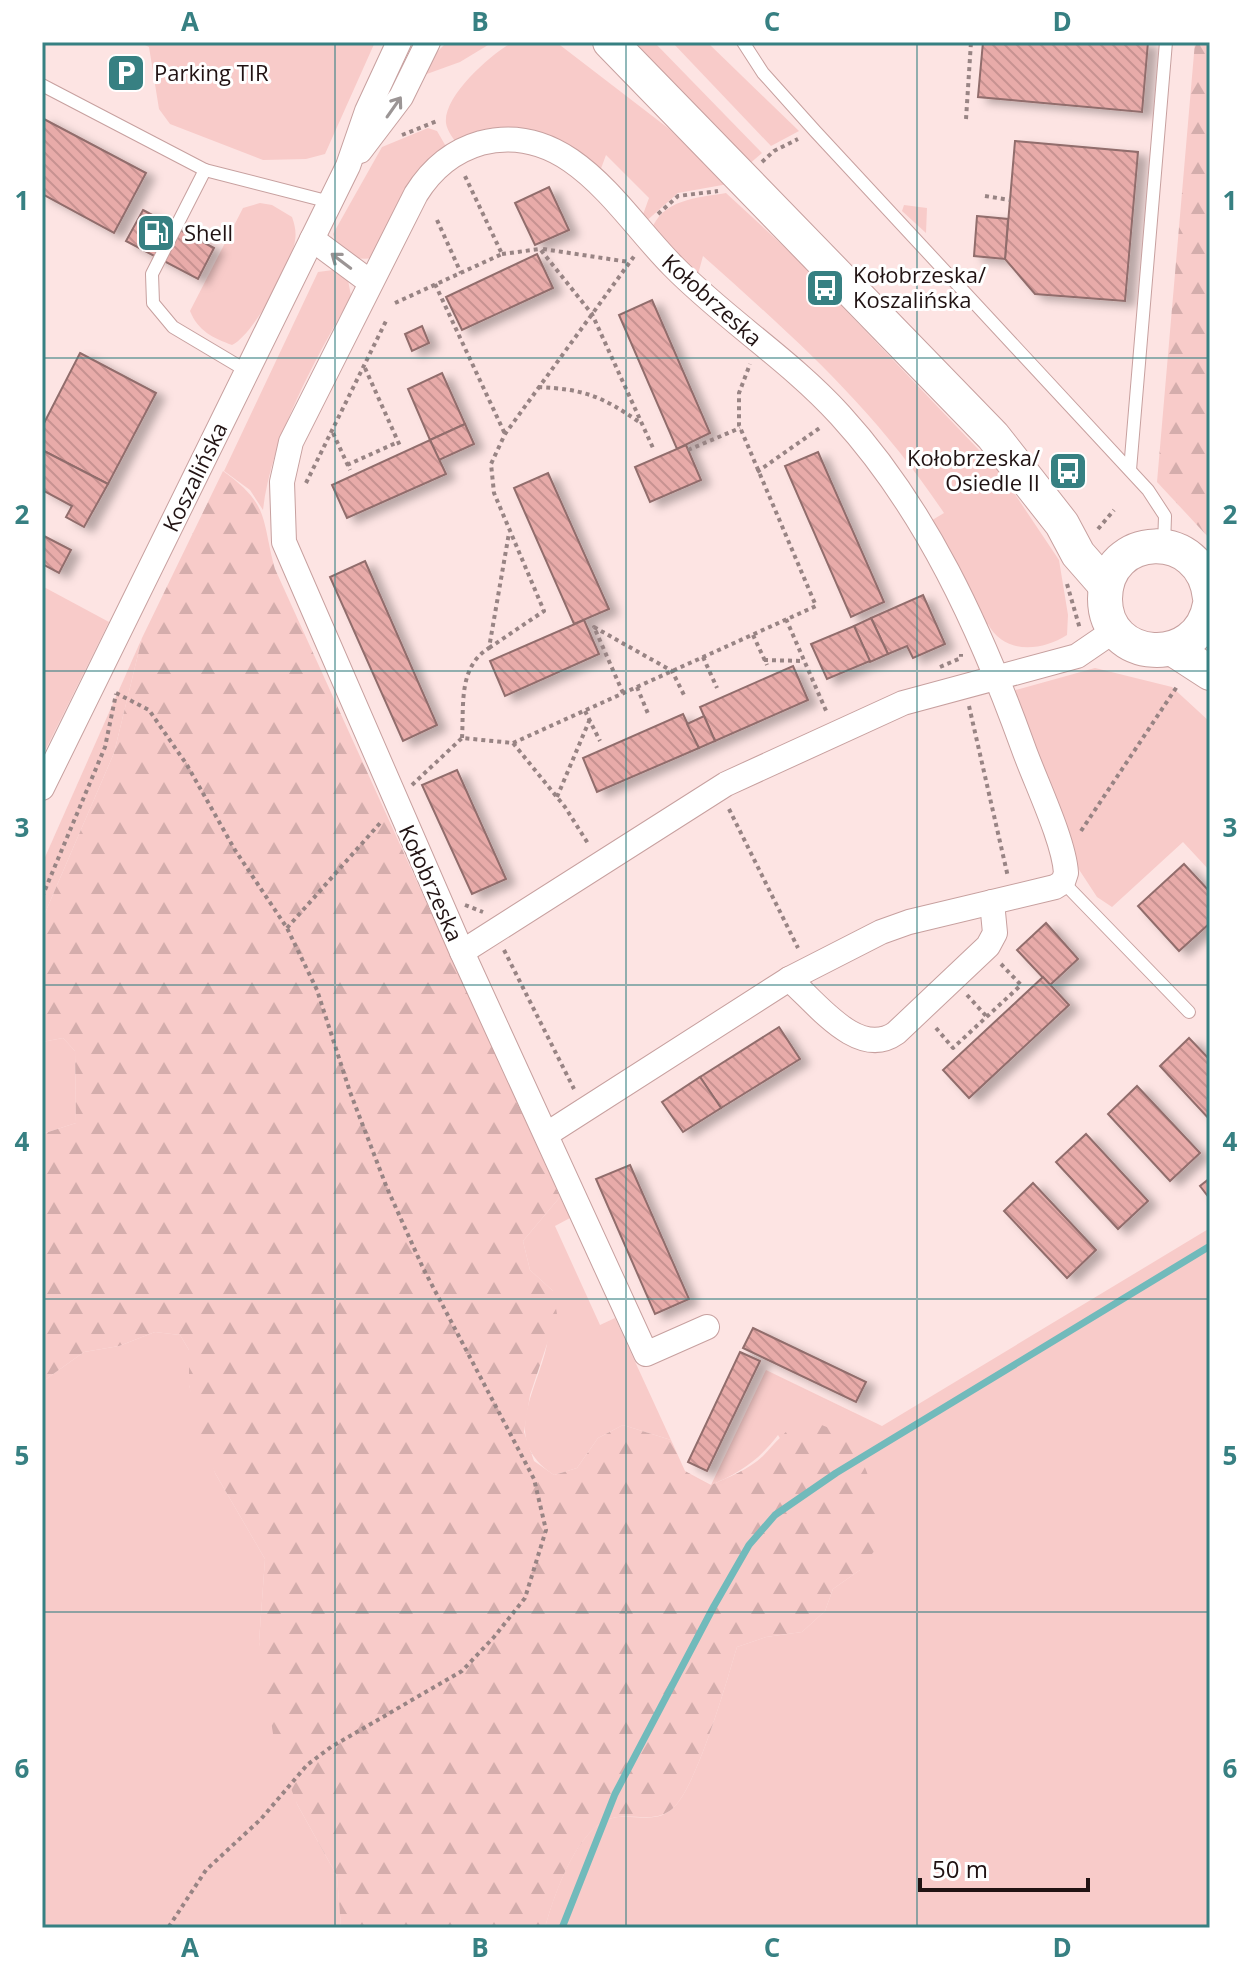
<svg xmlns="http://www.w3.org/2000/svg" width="1252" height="1970" viewBox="0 0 1252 1970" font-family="'Open Sans',sans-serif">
  <defs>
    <pattern id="forest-firs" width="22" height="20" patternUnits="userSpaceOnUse" patternTransform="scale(2)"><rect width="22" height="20" fill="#f8cbc9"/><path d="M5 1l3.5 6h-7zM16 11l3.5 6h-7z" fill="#d4adac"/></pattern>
    <pattern id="building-back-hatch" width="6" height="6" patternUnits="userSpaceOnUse" patternTransform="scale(2)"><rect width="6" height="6" fill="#e8aba9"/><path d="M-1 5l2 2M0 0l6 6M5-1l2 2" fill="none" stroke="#c79291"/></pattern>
    <filter id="shadow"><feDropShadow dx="9" dy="5" stdDeviation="4" flood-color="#0004"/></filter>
  </defs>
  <rect width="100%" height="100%" fill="#fde4e3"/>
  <!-- grass -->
  <g fill="#f8cbc9">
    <polygon points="139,42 375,42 325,154 306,159 263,160 170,124 159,109 149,47"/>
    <polygon points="447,42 493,42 460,62 424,75 427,62"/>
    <path d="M513,42H556L668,128L728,184L678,193L644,223L641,220L649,198L606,155L599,174L579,155L458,146C454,139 447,131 446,123C443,96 491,54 513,42Z"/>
    <polygon points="628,42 654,42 762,153 748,165"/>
    <polygon points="672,42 707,42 799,131 771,146"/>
    <path d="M428,128L437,131L448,150L372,258C354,262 338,251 333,234L382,147Z"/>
    <path d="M726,193L792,254L1000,472L1059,560L1068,615L1067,635C1040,652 1004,654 988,624L981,627L929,522L944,513C873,407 797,340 703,256L697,278L651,231C662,199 697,198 726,193Z"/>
    <path d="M260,203L272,205L292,217C296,228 297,237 293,249C286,272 253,335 232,345C213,338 198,331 190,311L243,208Z"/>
    <polygon points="904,205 927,208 926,233 902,211"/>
    <path d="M333,270L348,280L351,296C315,361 272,435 263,510L250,490L224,471L318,272Z"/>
    <polygon points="42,586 109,622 42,757"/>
    <polygon points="142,638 114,753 42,920 42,864"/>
    <polygon points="1095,668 1172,687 1210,722 1210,871 1183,842 1112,907 1097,897 1078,868 1012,691"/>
    <polygon points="63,1038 75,1051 76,1123 42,1134 42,1042"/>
    <path d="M560,1197L570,1218L555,1226L600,1325L615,1318L671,1440L623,1425L598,1438L577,1468L554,1475C503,1441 532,1400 545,1353C550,1334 550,1311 553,1291L530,1270L523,1241Z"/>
    <path d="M1210,1228V1928H545C554,1895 579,1820 618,1817C636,1815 654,1823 671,1810C696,1791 727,1680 737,1647L766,1637L802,1632L825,1611L833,1589L860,1570L778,1435C759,1460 740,1473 711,1485L766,1370L882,1426Z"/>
    <polygon points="155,1332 180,1335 189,1350 189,1385 215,1473 265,1559 259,1642 297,1804 337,1876 341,1928 42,1928 42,1382 84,1352 119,1346"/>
  </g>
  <!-- forest -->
  <g fill="url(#forest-firs)">
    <polygon points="1195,42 1210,42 1210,539 1157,482"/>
    <path d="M223,471C270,505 261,517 275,569L560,1197L523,1241L530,1270L553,1291L557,1314L530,1395L524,1432L534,1461L554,1475L577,1468L598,1438L623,1425L671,1440L685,1471L711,1485C729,1477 748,1470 763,1456C776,1442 785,1431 801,1420C868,1429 876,1488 878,1546L860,1570L833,1589L825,1611L802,1632L766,1637L737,1647C727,1680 696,1791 671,1810C654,1822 636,1815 618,1817C579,1820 554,1896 545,1928H341L337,1876L297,1804L275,1747L259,1642L265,1559L215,1473L199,1436L189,1385V1350L180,1335L155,1332L119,1346L84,1352L42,1382V1134L76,1123L75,1051L63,1038L42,1042V920L114,753L142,638Z"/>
  </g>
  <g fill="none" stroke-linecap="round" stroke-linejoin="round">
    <!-- stream -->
    <polyline stroke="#71babb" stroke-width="7" points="562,1928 615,1794 714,1606 749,1545 775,1515 836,1473 1210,1246"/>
  </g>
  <!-- building -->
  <g fill="url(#building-back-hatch)" stroke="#916d6c" stroke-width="2" filter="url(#shadow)">
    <polygon points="983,42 1148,42 1142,112 978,97"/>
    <polygon points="42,118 146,173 114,233 42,194"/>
    <polygon points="1015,141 1138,152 1125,301 1035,294 1005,259"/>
    <polygon points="549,187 569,230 535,245 515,203"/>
    <polygon points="143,210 214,248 198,279 126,241"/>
    <polygon points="977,216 1008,219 1005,259 974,256"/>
    <polygon points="537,254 553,288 462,330 446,297"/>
    <polygon points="652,300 710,433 677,449 619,315"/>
    <polygon points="422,326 429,343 412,351 405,334"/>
    <polygon points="80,353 156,393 108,484 42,450 42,427"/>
    <polygon points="442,373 465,424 430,440 408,389"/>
    <polygon points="465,424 474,444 439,460 430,440"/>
    <polygon points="430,440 446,474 347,518 332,485"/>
    <polygon points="686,445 701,480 650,502 635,467"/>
    <polygon points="42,450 108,484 84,527 66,517 72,506 42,490"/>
    <polygon points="818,452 884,602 851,617 785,466"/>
    <polygon points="548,473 609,609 574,624 514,488"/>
    <polygon points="42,535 71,550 59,573 42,564"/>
    <polygon points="365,561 437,725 403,741 330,577"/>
    <polygon points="923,595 945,644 913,658 907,646 888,654 871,618"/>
    <polygon points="871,618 888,654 870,662 854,626"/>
    <polygon points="584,620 599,654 505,696 490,661"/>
    <polygon points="854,626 870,661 827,679 811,644"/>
    <polygon points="793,666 808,700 715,741 700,707"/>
    <polygon points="683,714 699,748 597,792 583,758"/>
    <polygon points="704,716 715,741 699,748 687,724"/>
    <polygon points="457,770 506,879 472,894 422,785"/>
    <polygon points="1184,864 1210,892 1210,923 1179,951 1138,906"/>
    <polygon points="1046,923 1078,959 1050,985 1017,950"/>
    <polygon points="1043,977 1069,1005 969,1098 943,1070"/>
    <polygon points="779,1027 800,1059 721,1108 700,1077"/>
    <polygon points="1189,1038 1210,1060 1210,1120 1160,1066"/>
    <polygon points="700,1077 721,1108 683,1132 662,1102"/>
    <polygon points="1137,1086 1200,1153 1170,1181 1108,1114"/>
    <polygon points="1086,1134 1148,1201 1118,1229 1056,1162"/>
    <polygon points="630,1165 689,1299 655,1314 596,1179"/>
    <polygon points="1210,1178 1210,1199 1200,1186"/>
    <polygon points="1033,1183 1096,1250 1067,1278 1004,1211"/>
    <polygon points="753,1328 866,1382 856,1402 743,1348"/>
    <polygon points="740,1352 760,1361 707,1471 688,1462"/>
  </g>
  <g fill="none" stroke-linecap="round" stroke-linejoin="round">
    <defs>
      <g id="lane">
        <polyline points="743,42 763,73 815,131 1148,490 1165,516 1164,546"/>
        <polyline points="42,85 205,170"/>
        <polyline points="247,371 173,327 153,303 152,274 205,170 330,202"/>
        <polyline points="1130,470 1166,42"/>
        <polyline points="1063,882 1189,1012"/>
      </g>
      <g id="street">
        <polyline points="360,151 401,97 428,42"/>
        <polyline points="312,239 370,282"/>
        <polyline points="42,788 348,166 367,111 399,42"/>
        <polyline points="462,952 726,784 903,703 1077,656 1115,630"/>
        <path d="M789,979C816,1002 858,1060 896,1033L988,946L995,933L992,902"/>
        <path d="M547,1134L789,979L881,932L909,922L1055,887L1063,882L1066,873C1064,840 1035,781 1023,747C980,628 926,509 840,415C790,360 725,319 673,266C620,213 570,120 481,143C453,151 431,170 416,194L291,442L282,482L284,542L462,952L646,1354L707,1327"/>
      </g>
      <g id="secondary">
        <polyline points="610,42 993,436 1062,524 1078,554 1106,586"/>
        <path d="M1210,598C1203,527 1105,531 1105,599C1105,663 1199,669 1210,604"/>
        <polyline points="1173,649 1210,673"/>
      </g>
    </defs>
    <!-- lane casing -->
    <use href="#lane" stroke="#c7a09f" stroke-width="14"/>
    <!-- street casing -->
    <use href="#street" stroke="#c7a09f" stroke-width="26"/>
    <!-- secondary casing -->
    <use href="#secondary" stroke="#c7a09f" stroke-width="36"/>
    <!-- path -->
    <g stroke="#988484" stroke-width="4" stroke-dasharray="4 4" stroke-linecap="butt">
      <polyline points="966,119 971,42"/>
      <polyline points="402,135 437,121"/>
      <polyline points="762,162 774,151 798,139"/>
      <polyline points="985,196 1010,200"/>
      <polyline points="658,214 678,196 718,191"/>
      <polyline points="437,220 461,273"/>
      <polyline points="543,249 629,262"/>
      <polyline points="502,254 540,249 592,314 653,448"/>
      <polyline points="435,284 505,434"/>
      <polyline points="395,303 502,254 464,174"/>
      <polyline points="365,368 400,446"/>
      <path d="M538,387C583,389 602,396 639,422"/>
      <polyline points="333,433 350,470"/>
      <polyline points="688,450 740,428"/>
      <polyline points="347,465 398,442"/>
      <polyline points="757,472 821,427"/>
      <polyline points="306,483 387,319"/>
      <polyline points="1098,529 1114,510"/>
      <polyline points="1067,584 1080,629"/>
      <polyline points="786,619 827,713"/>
      <polyline points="753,635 767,665"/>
      <polyline points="489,648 544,611 494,493 491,464 505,434 635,255"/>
      <polyline points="703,657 717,688"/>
      <polyline points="764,660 804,661"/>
      <polyline points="940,667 961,658 961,654"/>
      <polyline points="637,687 649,716"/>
      <polyline points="116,693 149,710 187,765 235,850 287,928 317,990 350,1092 387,1188 423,1268 534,1479 546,1530 525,1598 494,1637 462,1671 331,1747 307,1765 261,1819 206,1870 168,1928"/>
      <polyline points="623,693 594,627 672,671 684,695"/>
      <polyline points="969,706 1008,877"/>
      <polyline points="585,711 600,741"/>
      <path d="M462,738C464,705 458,667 489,648L509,533"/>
      <polyline points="513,743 816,606 739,425 739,393 750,364"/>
      <polyline points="412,785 462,738 513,743 565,807 589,845"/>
      <polyline points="557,797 590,719"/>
      <polyline points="729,809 798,948"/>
      <polyline points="1081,831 1178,685"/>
      <polyline points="42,897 105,747 116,694"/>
      <polyline points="465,905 483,912"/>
      <polyline points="287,928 381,822"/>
      <polyline points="504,950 574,1089"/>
      <polyline points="967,995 987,1017"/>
      <polyline points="936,1028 953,1048 1021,985 1001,964"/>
      <polyline points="42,1928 43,1928"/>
    </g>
    <!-- lane -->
    <use href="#lane" stroke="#fff" stroke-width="12"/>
    <!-- street -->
    <use href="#street" stroke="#fff" stroke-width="24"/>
    <!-- secondary -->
    <use href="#secondary" stroke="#fff" stroke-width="34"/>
  </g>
  <!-- one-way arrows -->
  <defs><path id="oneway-shaft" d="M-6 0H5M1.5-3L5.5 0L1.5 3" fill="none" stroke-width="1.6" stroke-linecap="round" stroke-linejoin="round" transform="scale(2)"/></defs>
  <g stroke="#9b9595">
    <use href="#oneway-shaft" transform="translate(394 107) rotate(-55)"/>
    <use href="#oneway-shaft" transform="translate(341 261) rotate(-143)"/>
  </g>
  <!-- grid -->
  <path fill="none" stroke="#378082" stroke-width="2" stroke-opacity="0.55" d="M335,42V1928M626,42V1928M917,42V1928M42,358H1210M42,671H1210M42,985H1210M42,1299H1210M42,1612H1210"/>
  <!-- icons -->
  <defs>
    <symbol id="parking-square" viewBox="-11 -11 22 22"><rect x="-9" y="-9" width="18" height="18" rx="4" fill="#378082" stroke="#fff"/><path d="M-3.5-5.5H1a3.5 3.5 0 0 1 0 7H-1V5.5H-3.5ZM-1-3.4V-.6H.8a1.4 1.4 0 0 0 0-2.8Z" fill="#fff"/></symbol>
    <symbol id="fuel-square" viewBox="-11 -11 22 22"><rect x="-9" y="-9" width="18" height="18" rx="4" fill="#378082" stroke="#fff"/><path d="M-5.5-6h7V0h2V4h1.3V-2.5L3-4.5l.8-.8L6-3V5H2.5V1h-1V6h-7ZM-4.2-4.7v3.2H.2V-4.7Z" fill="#fff"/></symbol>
    <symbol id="bus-square" viewBox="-11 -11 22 22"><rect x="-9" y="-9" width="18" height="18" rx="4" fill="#378082" stroke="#fff"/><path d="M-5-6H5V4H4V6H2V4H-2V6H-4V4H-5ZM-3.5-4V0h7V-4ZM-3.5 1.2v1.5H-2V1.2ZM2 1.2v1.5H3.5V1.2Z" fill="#fff"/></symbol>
  </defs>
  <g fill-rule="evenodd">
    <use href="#parking-square" x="104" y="51" width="44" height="44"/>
    <use href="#fuel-square" x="134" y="211" width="44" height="44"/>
    <use href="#bus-square" x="803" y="266" width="44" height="44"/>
    <use href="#bus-square" x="1046" y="449" width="44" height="44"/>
  </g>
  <g text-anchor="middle" stroke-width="6" stroke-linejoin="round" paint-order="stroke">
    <!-- poi labels -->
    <g font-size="22" fill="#211313" stroke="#fff" text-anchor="start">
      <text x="154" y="81">Parking TIR</text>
      <text x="184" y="241">Shell</text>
      <text x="853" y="283">Kołobrzeska/<tspan x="853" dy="25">Koszalińska</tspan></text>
      <text x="1040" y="466" text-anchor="end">Kołobrzeska/<tspan x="1040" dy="25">Osiedle II</tspan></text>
    </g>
    <!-- street labels -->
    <g font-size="22" fill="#211313" stroke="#fff">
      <text transform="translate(712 300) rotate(42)" y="8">Kołobrzeska</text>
      <text transform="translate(195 477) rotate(-64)" y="8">Koszalińska</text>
      <text transform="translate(431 883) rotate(66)" y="8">Kołobrzeska</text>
    </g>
  </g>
  <!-- border -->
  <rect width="1252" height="1970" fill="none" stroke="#ffffff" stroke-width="88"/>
  <!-- scale -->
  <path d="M920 1878v12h168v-12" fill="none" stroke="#211313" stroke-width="4"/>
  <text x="932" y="1878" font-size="24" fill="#211313" stroke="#ffffff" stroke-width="6" paint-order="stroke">50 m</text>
  <rect x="44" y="44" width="1164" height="1882" fill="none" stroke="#378082" stroke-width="3"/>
  <g font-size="26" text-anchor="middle" font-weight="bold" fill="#378082">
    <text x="190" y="31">A</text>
    <text x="480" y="31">B</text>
    <text x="772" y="31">C</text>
    <text x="1062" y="31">D</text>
    <text x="22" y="210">1</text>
    <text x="1230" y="210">1</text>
    <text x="22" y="524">2</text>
    <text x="1230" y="524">2</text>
    <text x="22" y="837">3</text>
    <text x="1230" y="837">3</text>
    <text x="22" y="1151">4</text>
    <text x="1230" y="1151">4</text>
    <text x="22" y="1465">5</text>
    <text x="1230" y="1465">5</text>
    <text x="22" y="1778">6</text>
    <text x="1230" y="1778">6</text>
    <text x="190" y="1957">A</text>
    <text x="480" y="1957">B</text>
    <text x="772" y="1957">C</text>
    <text x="1062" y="1957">D</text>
  </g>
</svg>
